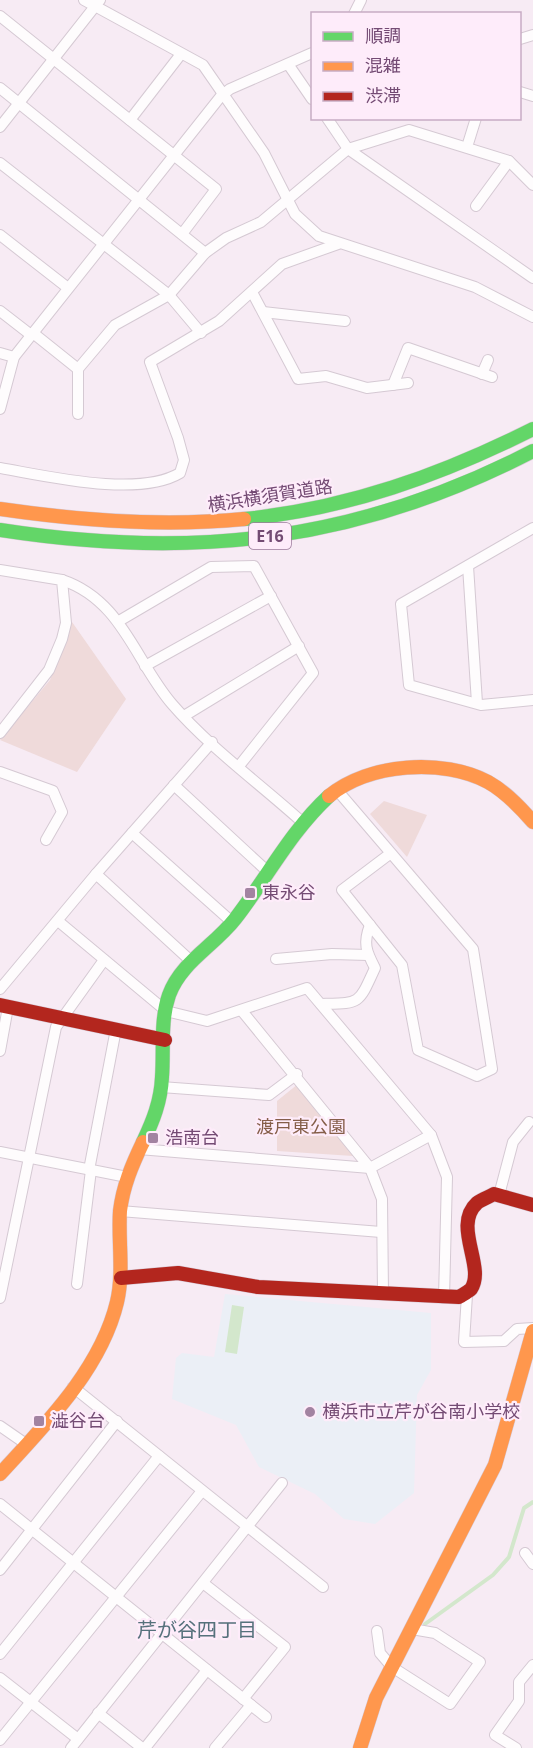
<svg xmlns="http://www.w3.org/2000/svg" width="533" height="1748" viewBox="0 0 533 1748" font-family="'Noto Sans','Noto Sans JP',sans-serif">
  <rect width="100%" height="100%" fill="#f7ebf4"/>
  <!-- education -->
  <polygon fill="#ebeff6" points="225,1294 431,1313 431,1370 417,1395 414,1493 375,1524 344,1519 315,1494 259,1467 236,1425 172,1399 176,1358 182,1353 214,1357"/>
  <!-- green -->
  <g fill="#efdada">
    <polygon points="72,622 126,699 77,772 0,740 50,680"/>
    <polygon points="384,801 427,815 407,857 370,814"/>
    <polygon points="298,1084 353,1156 277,1151 277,1101"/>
  </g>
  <!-- water -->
  <polygon fill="#d3e7cc" points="232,1305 244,1307 237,1354 225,1352"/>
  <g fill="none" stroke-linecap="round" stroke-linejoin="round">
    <!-- stream -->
    <polyline stroke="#d3e7cc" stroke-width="4" points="425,1624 493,1575 509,1557 524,1508 533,1502"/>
    <defs>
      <g id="street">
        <polyline points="84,0 203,65 264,153 295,214 319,236 475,287 533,317"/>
        <polyline points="354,14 361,0"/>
        <polyline points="0,16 216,189 182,234"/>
        <polyline points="520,39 533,35"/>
        <polyline points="288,64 312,99"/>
        <polyline points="0,88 205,253"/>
        <polyline points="520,92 533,96"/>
        <polyline points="327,118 348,149 533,278"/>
        <polyline points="130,120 181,54"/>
        <polyline points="0,127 100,0"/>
        <polyline points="467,147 476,118"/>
        <polyline points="0,163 169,295 201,333"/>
        <polyline points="476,206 509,161"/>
        <polyline points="0,235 68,288"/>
        <polyline points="252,292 298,379 326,376 367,388 408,383"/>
        <polyline points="0,311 31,335"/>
        <polyline points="263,312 345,321"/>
        <polyline points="33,333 78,369 115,325 169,295 205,253 226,238 261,222 348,149 409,130 509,161 533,185"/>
        <polyline points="0,353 14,357"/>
        <polyline points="482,374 488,360"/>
        <polyline points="393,385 408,348 492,377"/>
        <polyline points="0,409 14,357 221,96 230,89 312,53"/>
        <polyline points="78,414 78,369"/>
        <path d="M0,468C47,476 138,498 180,473L184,460L178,438L150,362L219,321L282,264L338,244"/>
        <polyline points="533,528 401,604 409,685 481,705 533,700"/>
        <polyline points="468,566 477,703"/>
        <polyline points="0,570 62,580 66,623 62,639 49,670 0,733"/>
        <path d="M62,580C122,600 135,661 172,704C209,747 259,783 301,821"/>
        <polyline points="119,621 211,567 254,566 313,673 239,766"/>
        <polyline points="145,666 271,596"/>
        <polyline points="184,716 299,646"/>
        <polyline points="0,772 53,791 62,812 46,840"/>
        <polyline points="174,785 268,872"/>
        <polyline points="337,790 473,949 492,1069 477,1076 418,1050 402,965 342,890 391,853"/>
        <polyline points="132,833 232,922"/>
        <polyline points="96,874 212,742"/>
        <polyline points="58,921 166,1011 207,1021 307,988 431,1135 447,1177 444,1298"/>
        <polyline points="276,959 332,954 368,955"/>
        <polyline points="0,989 96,874 192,962"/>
        <path d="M321,1004C361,1003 358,1005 375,968C366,951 363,943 370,925"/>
        <polyline points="242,1011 370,1168 382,1199 383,1294"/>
        <polyline points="0,1051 8,1007"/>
        <polyline points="161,1087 269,1095 297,1074"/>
        <polyline points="139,1149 370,1168 431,1135"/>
        <polyline points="0,1152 127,1177"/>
        <polyline points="89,1170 116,1029"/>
        <polyline points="499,1195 513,1142 529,1122"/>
        <polyline points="120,1211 381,1232"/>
        <polyline points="77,1284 91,1170"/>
        <polyline points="467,1295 464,1342 504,1341 517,1329 533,1328"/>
        <polyline points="0,1298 56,1027 104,960"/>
        <polyline points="73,1387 323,1587"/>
        <polyline points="0,1426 26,1444"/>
        <polyline points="0,1504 266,1717"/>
        <polyline points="525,1553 533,1564"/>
        <polyline points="0,1570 117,1421"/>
        <polyline points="203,1583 285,1647 243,1699"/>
        <polyline points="377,1631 380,1653 392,1667 450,1704 480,1662 435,1633 412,1629"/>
        <polyline points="0,1654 159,1456"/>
        <polyline points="0,1678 78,1739"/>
        <polyline points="98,1713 142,1748"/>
        <polyline points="0,1740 202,1491"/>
        <polyline points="71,1748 282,1483"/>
        <polyline points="145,1748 207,1670"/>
        <polyline points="215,1748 251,1705"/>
        <polyline points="516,1748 495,1735 519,1701 519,1682 533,1665"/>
      </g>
      <g id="fast">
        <path d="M244,519C347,509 441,475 533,429"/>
        <path d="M0,530C194,560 357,542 533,451"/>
        <path d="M143,1142C153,1121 161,1101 162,1077C164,1050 160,1021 169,995C181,962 214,946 235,919C267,878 290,832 329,796"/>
      </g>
      <g id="slow">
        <path d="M0,509C82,521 162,527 244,519"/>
        <path d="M329,796C369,763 443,758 488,782C506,792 520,807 533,822"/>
        <path d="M0,1474C45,1425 101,1369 117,1302C124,1272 118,1241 120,1211C123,1186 132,1165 143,1142"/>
        <polyline points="360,1748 376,1698 495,1465 533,1331"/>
      </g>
      <g id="jam">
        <polyline points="0,1005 165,1040"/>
        <path d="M121,1278L178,1273L258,1287L459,1297C462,1295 468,1292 471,1289C486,1267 452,1226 477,1203C482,1199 489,1197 494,1194L533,1205"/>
      </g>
    </defs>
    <!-- street casing -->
    <use href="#street" stroke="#d5c9d3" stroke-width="12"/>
    <!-- fast casing -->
    <use href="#fast" stroke="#d5c7d3" stroke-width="15"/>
    <!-- slow casing -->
    <use href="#slow" stroke="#d5c7d3" stroke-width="15"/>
    <!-- jam casing -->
    <use href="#jam" stroke="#d5c7d3" stroke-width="15"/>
    <!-- street -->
    <use href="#street" stroke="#fefcfd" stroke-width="10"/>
    <!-- fast -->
    <use href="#fast" stroke="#63d668" stroke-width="14"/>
    <!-- slow -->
    <use href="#slow" stroke="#ff974d" stroke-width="14"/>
    <!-- jam -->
    <use href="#jam" stroke="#b3261e" stroke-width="14"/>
  </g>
  <!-- markers -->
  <g fill="#a283a1" stroke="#feecfa" stroke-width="2">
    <rect x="244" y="887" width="12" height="12" rx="3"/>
    <rect x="147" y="1132" width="12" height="12" rx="3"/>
    <circle cx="310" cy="1412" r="6"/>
    <rect x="33" y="1415" width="12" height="12" rx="3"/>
  </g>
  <g text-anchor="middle" stroke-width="4.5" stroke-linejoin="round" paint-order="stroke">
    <!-- shield labels -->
    <rect fill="#feecfa" stroke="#9d7b9c" stroke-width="1.5" x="249" y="523" width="42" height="26" rx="4.5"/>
    <g font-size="16" font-weight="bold" fill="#744b74">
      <text x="270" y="542">E16</text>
    </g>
    <!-- street labels -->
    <g font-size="18" fill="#744b74" stroke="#feecfa">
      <text transform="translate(270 496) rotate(-9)" y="6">横浜横須賀道路</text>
    </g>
    <!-- poi labels -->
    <g font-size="18" fill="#744b74" stroke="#feecfa" text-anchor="start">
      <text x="262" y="899">東永谷</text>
      <text x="165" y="1144">浩南台</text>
      <text x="322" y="1418">横浜市立芹が谷南小学校</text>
      <text x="51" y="1427">澁谷台</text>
    </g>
    <!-- park labels -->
    <g font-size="18" fill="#855e49" stroke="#feecfa">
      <text x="301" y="1133">渡戸東公園</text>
    </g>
    <!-- neighbourhood labels -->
    <g font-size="20" fill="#56717c" stroke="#feecfa">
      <text x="197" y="1637">芹が谷四丁目</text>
    </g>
  </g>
  <!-- legend -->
  <rect x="311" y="12" width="210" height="108" fill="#feecfa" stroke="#c7acc4" stroke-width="1.5"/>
  <rect x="323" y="32" width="30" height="9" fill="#63d668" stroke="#c7acc4" stroke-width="1.5"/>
  <text x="365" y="42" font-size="18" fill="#744b74">順調</text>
  <rect x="323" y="62" width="30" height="9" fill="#ff974d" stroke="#c7acc4" stroke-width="1.5"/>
  <text x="365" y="72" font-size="18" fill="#744b74">混雑</text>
  <rect x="323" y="92" width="30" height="9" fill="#b3261e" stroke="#c7acc4" stroke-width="1.5"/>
  <text x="365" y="102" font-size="18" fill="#744b74">渋滞</text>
</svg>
